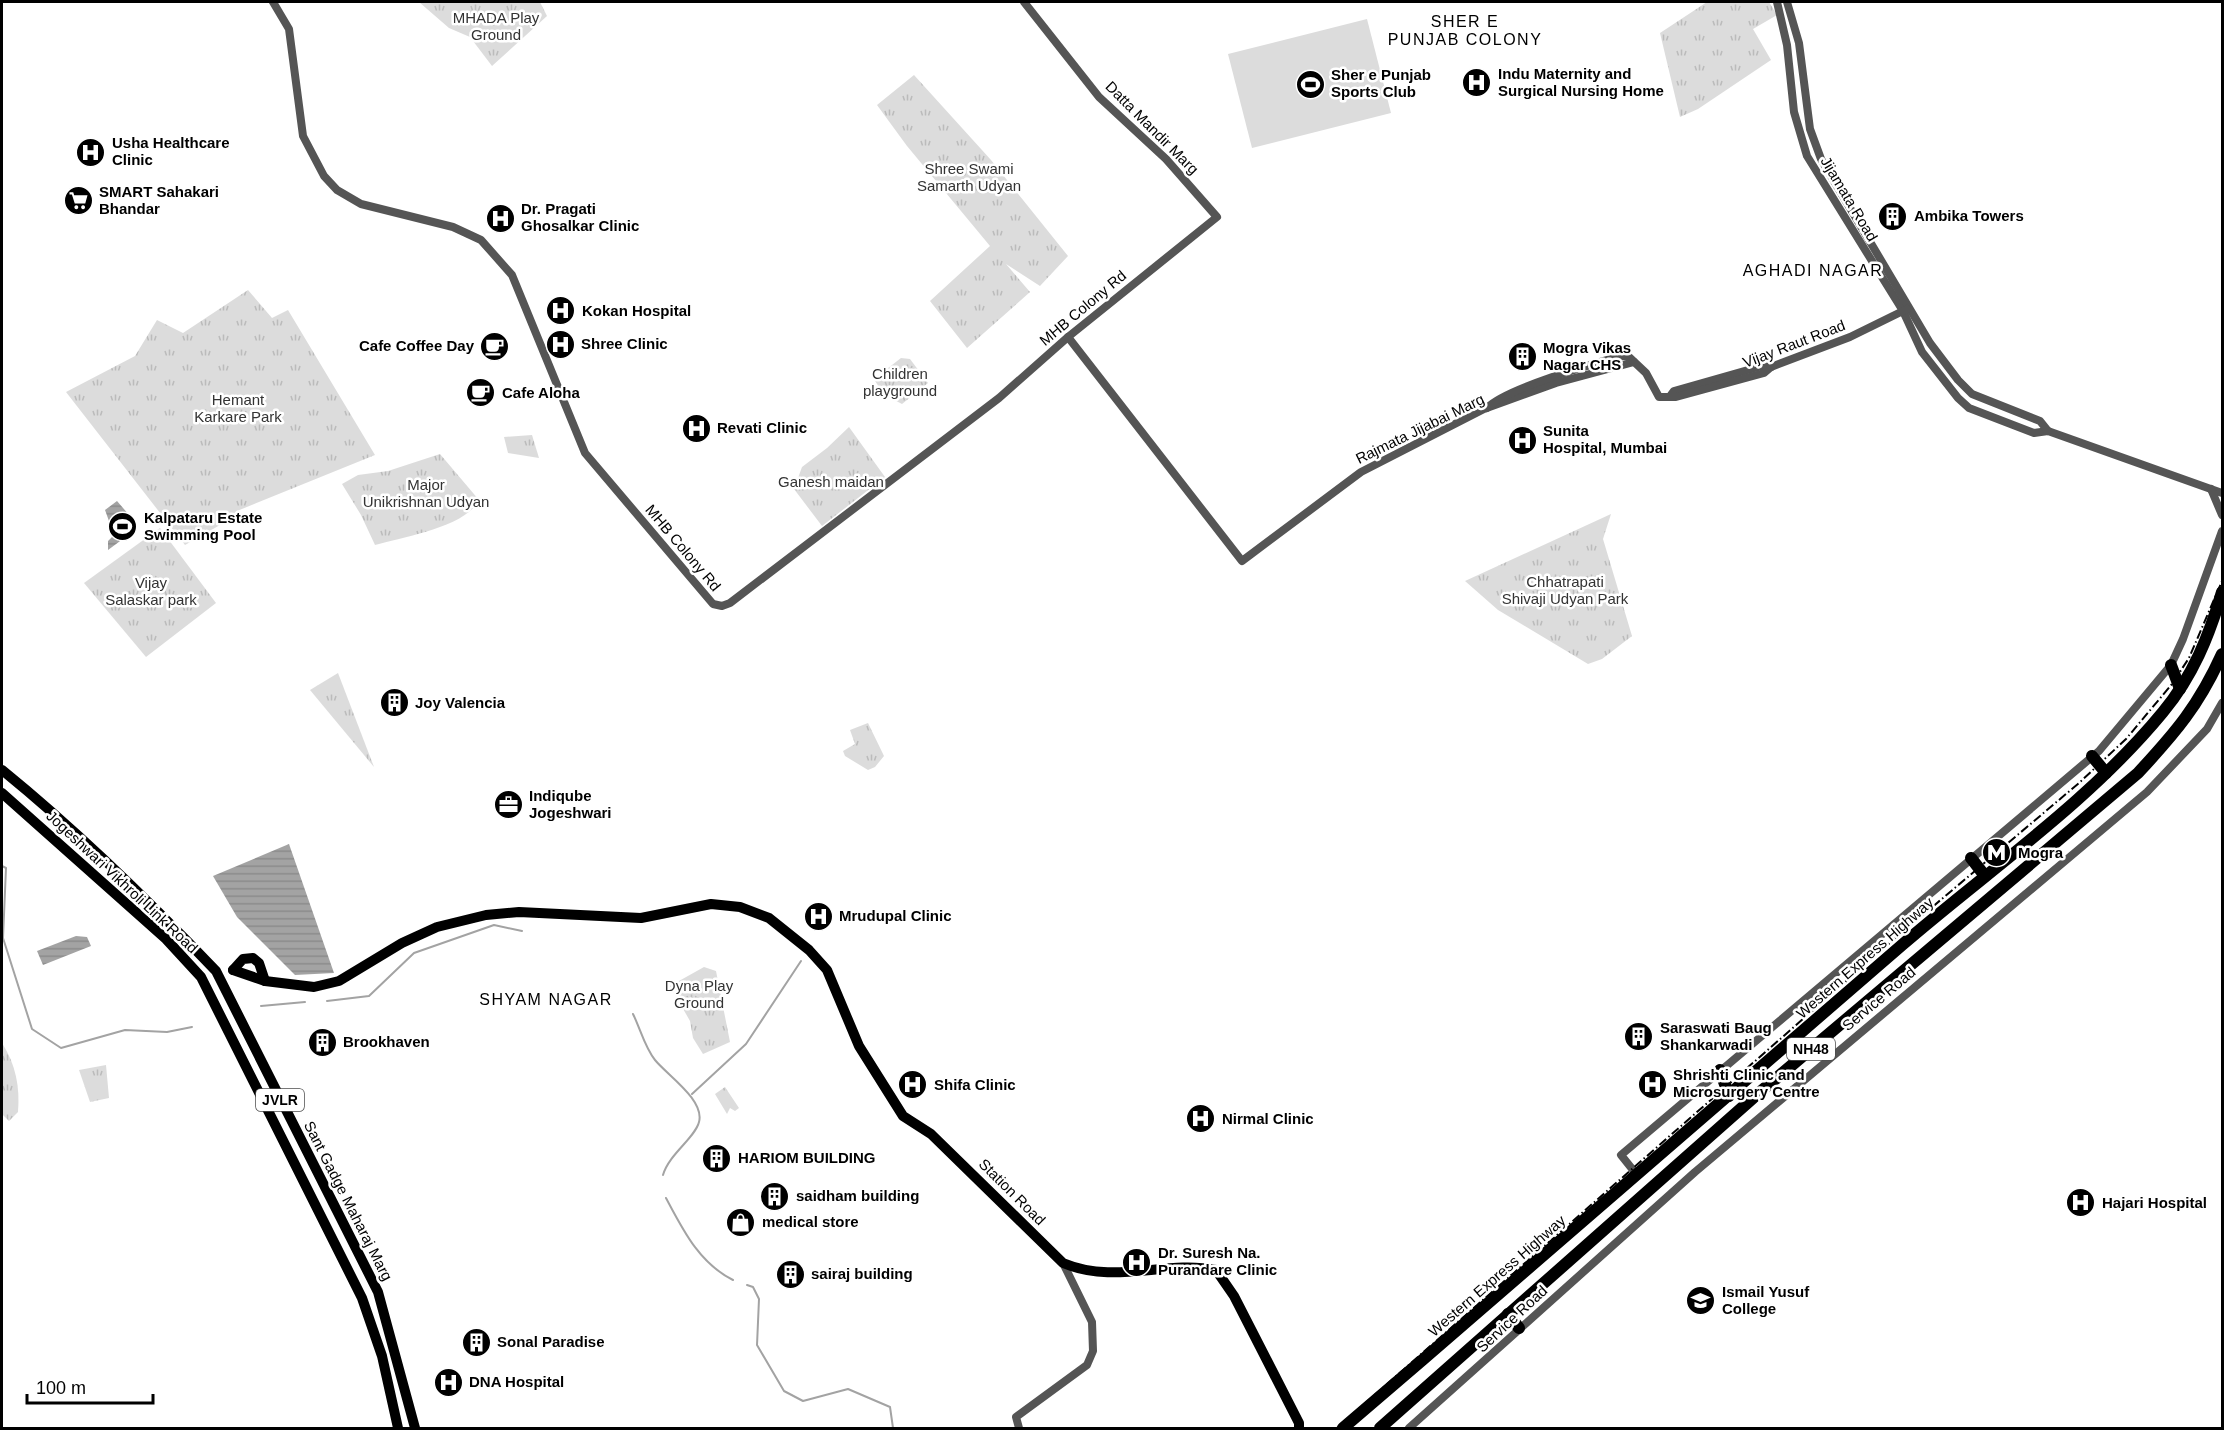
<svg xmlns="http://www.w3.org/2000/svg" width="2224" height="1430" viewBox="0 0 2224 1430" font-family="Arial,sans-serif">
  <defs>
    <pattern id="grass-tufts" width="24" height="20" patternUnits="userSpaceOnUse" patternTransform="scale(1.5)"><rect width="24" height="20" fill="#dcdcdc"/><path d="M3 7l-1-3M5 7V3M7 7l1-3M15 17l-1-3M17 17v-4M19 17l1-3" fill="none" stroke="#bbb"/></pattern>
    <pattern id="water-rules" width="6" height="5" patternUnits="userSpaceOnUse" patternTransform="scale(1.5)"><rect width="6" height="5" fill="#a3a3a3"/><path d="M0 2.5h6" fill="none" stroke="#8b8b8b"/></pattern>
  </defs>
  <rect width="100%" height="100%" fill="#fff"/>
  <!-- grass -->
  <g fill="url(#grass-tufts)">
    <polygon points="419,2 540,2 547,16 492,66 470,37 449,28"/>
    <polygon points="1707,2 1769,2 1777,15 1753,29 1771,60 1698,109 1680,117 1660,33"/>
    <polygon points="914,75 991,160 1068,256 1040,286 1006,264 1030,292 967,348 930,301 990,246 907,146 877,105"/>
    <polygon points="248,290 272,318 288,310 375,455 237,511 220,525 185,545 66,392 135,356 157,320 183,333"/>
    <polygon points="901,358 910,359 928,383 902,404 883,394 874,379"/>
    <polygon points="849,427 885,477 822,526 794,489 802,467 827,448"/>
    <polygon points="532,435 539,458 508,453 504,437"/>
    <path d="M440,454L479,500C466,527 403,537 375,545L361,515L342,484L358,475L388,471Z"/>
    <polygon points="1611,514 1603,539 1632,636 1602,659 1588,664 1498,610 1465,581"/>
    <polygon points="160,528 216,603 146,657 84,583"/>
    <polygon points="338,673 374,767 310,690"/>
    <polygon points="868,723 884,756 875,767 868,770 845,756 843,751 855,744 850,730"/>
    <polygon points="704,967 716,971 730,1042 703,1054 693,1038 690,1021 670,986"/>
    <path d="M2,1043C16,1065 20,1087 18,1112L9,1121L2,1114Z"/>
    <polygon points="106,1065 109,1098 90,1102 79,1070"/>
    <polygon points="725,1087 739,1108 735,1111 730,1108 727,1114 715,1094"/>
  </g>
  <!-- pitch -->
  <polygon fill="#dcdcdc" points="1367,19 1391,113 1252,148 1228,54"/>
  <!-- water -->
  <g fill="url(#water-rules)">
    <polygon points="117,501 136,523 135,530 108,550 108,541 114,535 105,510"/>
    <polygon points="289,844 334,973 295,975 237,917 213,876"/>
    <polygon points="76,936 87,937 91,946 43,965 37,951"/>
  </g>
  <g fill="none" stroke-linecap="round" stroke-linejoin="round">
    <!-- stream -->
    <g stroke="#a3a3a3" stroke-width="2">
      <polyline points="2,866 6,868 3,938 32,1029 61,1048 125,1030 167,1032 192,1027"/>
      <polyline points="327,1001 369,996 414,953 494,925 522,931"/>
      <polyline points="261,1006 305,1002"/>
      <path d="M633,1014C640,1028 645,1048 655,1060C667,1075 705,1100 699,1122C695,1138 669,1154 663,1175"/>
      <polyline points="692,1094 746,1044 801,961"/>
      <path d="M666,1198C683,1230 699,1263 733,1280"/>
      <polyline points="747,1285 753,1287 759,1299 757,1345 784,1391 803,1401 848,1389 890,1407 893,1428"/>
    </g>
    <!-- minor -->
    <g stroke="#555" stroke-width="8">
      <polyline points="273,2 289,29 303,136 324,176 337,190 361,204 453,227 481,240 512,275 585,453 713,604 722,606 730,603 999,398 1068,337 1217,217 1166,159 1099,97 1024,2"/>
      <polyline points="1777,2 1787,45 1794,112 1807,156 1903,311 1922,352 1958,398 1969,408 2034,433 2048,431 2222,493"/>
      <polyline points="1787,2 1799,43 1810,129 1821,159 1930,343 1958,380 1972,394 2040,421 2048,431"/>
      <polyline points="1068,337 1242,561 1361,472 1484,409 1556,383 1634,362"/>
      <polyline points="1671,395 1674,391 1762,366 1771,367"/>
      <path d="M1487,408C1505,389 1594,363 1623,356L1629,357L1646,373L1659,397H1676L1764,373L1771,367L1850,337L1907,309"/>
      <polyline points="2211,489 2222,515"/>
      <polyline points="1637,1175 1621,1155 2099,751 2171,665 2183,639 2222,531"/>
      <polyline points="1019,1428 1016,1417 1087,1365 1093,1351 1092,1322 1063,1263"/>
      <polyline points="1409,1428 1695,1172 2147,792 2207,729 2222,703"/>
    </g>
    <!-- major -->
    <g stroke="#000" stroke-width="10">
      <path d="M2,770C77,831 149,901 216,971L378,1292L415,1428"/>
      <polyline points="2,793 166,939 201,977 362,1298 382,1356 398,1428"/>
      <path d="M233,970L265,981L314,987L339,981L402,943L437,927L486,915L519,912L641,918L711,904L740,907L769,918L809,950L827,970L859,1046L903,1116L931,1134L1063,1263C1116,1285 1164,1260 1216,1270L1234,1296L1299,1423V1428"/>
      <polyline points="233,970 243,959 253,958 259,963 265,981"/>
    </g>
    <!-- highway -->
    <g stroke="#000" stroke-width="12">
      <polyline points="2171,665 2180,689"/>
      <polyline points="2092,756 2106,773"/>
      <polyline points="1971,858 1985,876"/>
      <polyline points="1720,1070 1729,1096"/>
      <polyline points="1508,1314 1519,1328"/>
      <path d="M1343,1428C1530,1268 1716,1107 1902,945C1990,869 2089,802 2163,712C2193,676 2209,636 2222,592"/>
      <path d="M1380,1428L1753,1098L2138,773C2176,732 2199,705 2222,654"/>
    </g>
    <!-- rail -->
    <polyline stroke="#000" stroke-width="2" stroke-dasharray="9 3 1.5 3" stroke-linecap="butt" points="1337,1428 1885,947 2079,783 2126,739 2172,684 2189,658 2222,581"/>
  </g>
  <!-- icons -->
  <defs>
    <symbol id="hospital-disc" viewBox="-11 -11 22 22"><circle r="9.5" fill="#000" stroke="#fff"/><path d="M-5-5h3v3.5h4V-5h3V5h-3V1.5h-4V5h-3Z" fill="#fff"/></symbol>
    <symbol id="stadium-disc" viewBox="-11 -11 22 22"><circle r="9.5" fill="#000" stroke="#fff"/><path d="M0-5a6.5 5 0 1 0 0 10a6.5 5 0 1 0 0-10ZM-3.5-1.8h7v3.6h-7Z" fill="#fff"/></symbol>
    <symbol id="supermarket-disc" viewBox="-11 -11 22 22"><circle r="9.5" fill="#000" stroke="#fff"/><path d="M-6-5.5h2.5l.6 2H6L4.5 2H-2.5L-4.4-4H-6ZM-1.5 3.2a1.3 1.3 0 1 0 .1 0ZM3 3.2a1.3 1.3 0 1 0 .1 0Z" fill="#fff"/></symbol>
    <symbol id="building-disc" viewBox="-11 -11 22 22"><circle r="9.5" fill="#000" stroke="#fff"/><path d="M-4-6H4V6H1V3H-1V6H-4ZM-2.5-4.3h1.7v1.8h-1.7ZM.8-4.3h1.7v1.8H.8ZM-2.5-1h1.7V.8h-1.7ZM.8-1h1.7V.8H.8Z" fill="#fff"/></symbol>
    <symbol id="cafe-disc" viewBox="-11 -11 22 22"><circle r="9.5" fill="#000" stroke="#fff"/><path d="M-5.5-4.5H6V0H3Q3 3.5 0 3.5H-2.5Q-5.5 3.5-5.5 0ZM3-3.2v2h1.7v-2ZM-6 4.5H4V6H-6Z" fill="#fff"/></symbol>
    <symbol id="office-disc" viewBox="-11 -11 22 22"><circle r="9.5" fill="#000" stroke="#fff"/><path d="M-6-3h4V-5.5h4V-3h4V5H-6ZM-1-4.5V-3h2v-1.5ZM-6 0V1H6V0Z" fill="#fff"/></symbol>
    <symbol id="metro-disc" viewBox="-11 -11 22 22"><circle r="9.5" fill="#000" stroke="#fff"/><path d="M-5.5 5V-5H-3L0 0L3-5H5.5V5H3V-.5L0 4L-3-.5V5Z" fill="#fff"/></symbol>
    <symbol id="shop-disc" viewBox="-11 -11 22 22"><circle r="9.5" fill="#000" stroke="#fff"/><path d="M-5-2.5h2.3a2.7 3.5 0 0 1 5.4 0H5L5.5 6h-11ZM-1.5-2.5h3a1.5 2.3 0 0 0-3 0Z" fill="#fff"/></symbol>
    <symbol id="university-disc" viewBox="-11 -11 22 22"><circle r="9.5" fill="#000" stroke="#fff"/><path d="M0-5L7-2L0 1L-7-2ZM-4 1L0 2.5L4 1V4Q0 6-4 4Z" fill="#fff"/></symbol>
  </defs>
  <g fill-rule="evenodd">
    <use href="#hospital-disc" x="1460" y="66" width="33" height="33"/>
    <use href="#stadium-disc" x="1294" y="68" width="33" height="33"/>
    <use href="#hospital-disc" x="74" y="136" width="33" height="33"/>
    <use href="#supermarket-disc" x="62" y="184" width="33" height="33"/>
    <use href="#building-disc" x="1876" y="200" width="33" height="33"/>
    <use href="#hospital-disc" x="484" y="202" width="33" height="33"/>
    <use href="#hospital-disc" x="544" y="294" width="33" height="33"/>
    <use href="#hospital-disc" x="544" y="328" width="33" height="33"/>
    <use href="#cafe-disc" x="478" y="330" width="33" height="33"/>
    <use href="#building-disc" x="1506" y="340" width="33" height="33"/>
    <use href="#cafe-disc" x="464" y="376" width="33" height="33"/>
    <use href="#hospital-disc" x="680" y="412" width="33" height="33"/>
    <use href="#hospital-disc" x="1506" y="424" width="33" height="33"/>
    <use href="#stadium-disc" x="106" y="510" width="33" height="33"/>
    <use href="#building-disc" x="378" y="686" width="33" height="33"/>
    <use href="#office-disc" x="492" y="788" width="33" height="33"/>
    <use href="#metro-disc" x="1980" y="836" width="33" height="33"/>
    <use href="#hospital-disc" x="802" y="900" width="33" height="33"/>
    <use href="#building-disc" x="1622" y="1020" width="33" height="33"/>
    <use href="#building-disc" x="306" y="1026" width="33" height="33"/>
    <use href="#hospital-disc" x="1636" y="1068" width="33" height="33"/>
    <use href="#hospital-disc" x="896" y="1068" width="33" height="33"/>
    <use href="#hospital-disc" x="1184" y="1102" width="33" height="33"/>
    <use href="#building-disc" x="700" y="1142" width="33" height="33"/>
    <use href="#building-disc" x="758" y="1180" width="33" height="33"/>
    <use href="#hospital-disc" x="2064" y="1186" width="33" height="33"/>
    <use href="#shop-disc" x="724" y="1206" width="33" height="33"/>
    <use href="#hospital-disc" x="1120" y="1246" width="33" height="33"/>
    <use href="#building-disc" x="774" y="1258" width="33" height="33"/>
    <use href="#university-disc" x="1684" y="1284" width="33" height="33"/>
    <use href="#building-disc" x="460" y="1326" width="33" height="33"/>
    <use href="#hospital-disc" x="432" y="1366" width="33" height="33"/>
  </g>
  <g text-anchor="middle" stroke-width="5" stroke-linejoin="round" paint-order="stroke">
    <!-- shield labels -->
    <g fill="#fff" stroke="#4c4c4c" stroke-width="1.5">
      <rect x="1787" y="1038" width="48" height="22" rx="4.5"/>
      <rect x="256" y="1089" width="48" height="22" rx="4.5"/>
    </g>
    <g font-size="14" font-weight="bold" fill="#000">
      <text x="1811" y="1054">NH48</text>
      <text x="280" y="1105">JVLR</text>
    </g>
    <!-- park labels -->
    <g font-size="15" fill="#333" stroke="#fff">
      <text x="496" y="23">MHADA Play<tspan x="496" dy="17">Ground</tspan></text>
      <text x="969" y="174">Shree Swami<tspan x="969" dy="17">Samarth Udyan</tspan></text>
      <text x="900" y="379">Children<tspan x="900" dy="17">playground</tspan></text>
      <text x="238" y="405">Hemant<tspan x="238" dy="17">Karkare Park</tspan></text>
      <text x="831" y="487">Ganesh maidan</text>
      <text x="426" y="490">Major<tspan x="426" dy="17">Unikrishnan Udyan</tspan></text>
      <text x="1565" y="587">Chhatrapati<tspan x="1565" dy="17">Shivaji Udyan Park</tspan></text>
      <text x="151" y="588">Vijay<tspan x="151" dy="17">Salaskar park</tspan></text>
      <text x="699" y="991">Dyna Play<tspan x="699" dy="17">Ground</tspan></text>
    </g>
    <!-- poi labels -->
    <g font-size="15" font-weight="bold" fill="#000" stroke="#fff" text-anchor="start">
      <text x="1498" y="79">Indu Maternity and<tspan x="1498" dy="17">Surgical Nursing Home</tspan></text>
      <text x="1331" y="80">Sher e Punjab<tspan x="1331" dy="17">Sports Club</tspan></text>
      <text x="112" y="148">Usha Healthcare<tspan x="112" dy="17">Clinic</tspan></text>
      <text x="99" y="197">SMART Sahakari<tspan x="99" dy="17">Bhandar</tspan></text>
      <text x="521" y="214">Dr. Pragati<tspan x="521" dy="17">Ghosalkar Clinic</tspan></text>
      <text x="1914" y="221">Ambika Towers</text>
      <text x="582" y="316">Kokan Hospital</text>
      <text x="581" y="349">Shree Clinic</text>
      <text x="474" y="351" text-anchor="end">Cafe Coffee Day</text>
      <text x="1543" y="353">Mogra Vikas<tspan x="1543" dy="17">Nagar CHS</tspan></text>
      <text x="502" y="398">Cafe Aloha</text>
      <text x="717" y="433">Revati Clinic</text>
      <text x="1543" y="436">Sunita<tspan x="1543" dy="17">Hospital, Mumbai</tspan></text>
      <text x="144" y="523">Kalpataru Estate<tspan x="144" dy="17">Swimming Pool</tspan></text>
      <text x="415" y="708">Joy Valencia</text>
      <text x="529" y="801">Indiqube<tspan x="529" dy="17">Jogeshwari</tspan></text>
      <text x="2018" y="858">Mogra</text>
      <text x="839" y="921">Mrudupal Clinic</text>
      <text x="1660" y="1033">Saraswati Baug<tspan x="1660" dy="17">Shankarwadi</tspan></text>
      <text x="343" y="1047">Brookhaven</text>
      <text x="1673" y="1080">Shrishti Clinic and<tspan x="1673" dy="17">Microsurgery Centre</tspan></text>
      <text x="934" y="1090">Shifa Clinic</text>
      <text x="1222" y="1124">Nirmal Clinic</text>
      <text x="738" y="1163">HARIOM BUILDING</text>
      <text x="796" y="1201">saidham building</text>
      <text x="2102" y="1208">Hajari Hospital</text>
      <text x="762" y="1227">medical store</text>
      <text x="1158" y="1258">Dr. Suresh Na.<tspan x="1158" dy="17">Purandare Clinic</tspan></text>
      <text x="811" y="1279">sairaj building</text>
      <text x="1722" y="1297">Ismail Yusuf<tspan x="1722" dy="17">College</tspan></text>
      <text x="497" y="1347">Sonal Paradise</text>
      <text x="469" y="1387">DNA Hospital</text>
    </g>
    <!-- street labels -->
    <g font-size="15" fill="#000" stroke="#fff">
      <text transform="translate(1152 128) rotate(45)" y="5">Datta Mandir Marg</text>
      <text transform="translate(1849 199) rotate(59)" y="5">Jijamata Road</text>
      <text transform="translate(1083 308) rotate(-40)" y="5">MHB Colony Rd</text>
      <text transform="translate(1794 344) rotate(-21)" y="5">Vijay Raut Road</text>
      <text transform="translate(1420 429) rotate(-26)" y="5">Rajmata Jijabai Marg</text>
      <text transform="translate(683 548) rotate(50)" y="5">MHB Colony Rd</text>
      <text transform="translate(122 882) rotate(43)" y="5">Jogeshwari Vikhroli Link Road</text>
      <text transform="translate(1865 958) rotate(-41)" y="5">Western Express Highway</text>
      <text transform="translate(1879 999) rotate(-40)" y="5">Service Road</text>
      <text transform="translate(1012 1192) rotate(45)" y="5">Station Road</text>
      <text transform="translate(348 1201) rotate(63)" y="5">Sant Gadge Maharaj Marg</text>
      <text transform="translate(1497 1276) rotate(-41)" y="5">Western Express Highway</text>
      <text transform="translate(1512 1319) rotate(-43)" y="5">Service Road</text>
    </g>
    <!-- neighbourhood labels -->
    <g font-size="16" letter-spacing="1.5" fill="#000" stroke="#fff">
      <text x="1465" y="27">SHER E<tspan x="1465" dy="18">PUNJAB COLONY</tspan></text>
      <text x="1813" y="276">AGHADI NAGAR</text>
      <text x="546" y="1005">SHYAM NAGAR</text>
    </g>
  </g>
  <!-- border -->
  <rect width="2224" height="1430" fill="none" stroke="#000000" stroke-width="6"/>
  <!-- scale -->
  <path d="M27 1394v9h126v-9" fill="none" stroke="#000000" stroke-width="3"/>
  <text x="36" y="1394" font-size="18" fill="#000000" stroke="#ffffff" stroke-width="4.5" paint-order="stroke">100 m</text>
</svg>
